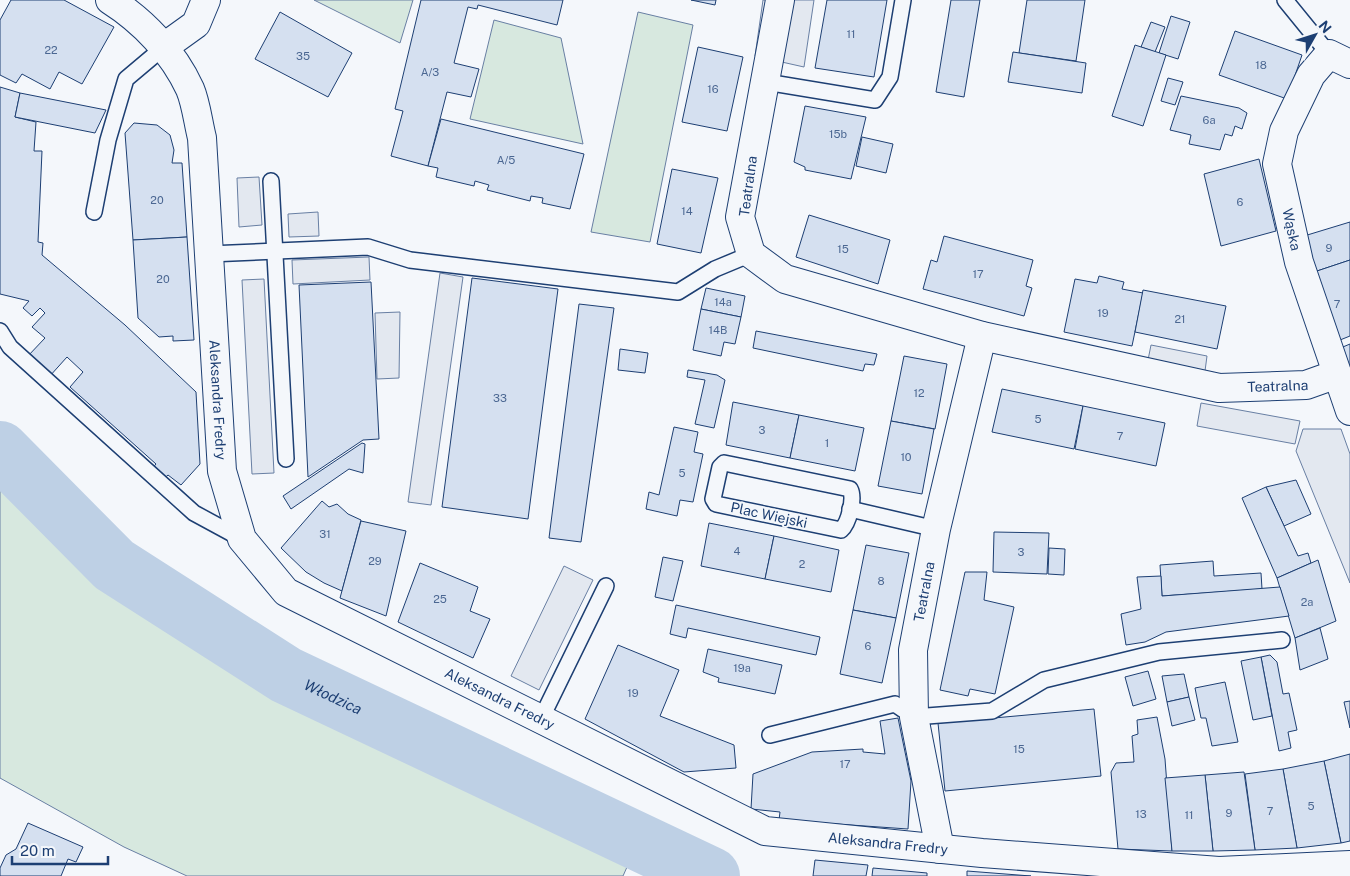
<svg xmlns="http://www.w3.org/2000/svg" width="1350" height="876" viewBox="0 0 1350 876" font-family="'Public Sans',sans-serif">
  <rect width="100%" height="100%" fill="#f4f7fb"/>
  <!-- green -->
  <g fill="#d7e8df" stroke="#687fa3">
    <polygon points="314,0 413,0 400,43"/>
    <polygon points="638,12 693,25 650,242 591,232"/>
    <polygon points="494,20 561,38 583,144 470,119"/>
    <polygon points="0,450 114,565 286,675 711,876 648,876 627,867 623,876 187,876 124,847 0,778"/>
  </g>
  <!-- parking -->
  <g fill="#e3e8f0" stroke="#687fa3">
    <polygon points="763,0 814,0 804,67 755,56"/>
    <polygon points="259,177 262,225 239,227 237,178"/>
    <polygon points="318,212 319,236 289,237 288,214"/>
    <polygon points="369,257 370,280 293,284 292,260"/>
    <polygon points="440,273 463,277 431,505 408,502"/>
    <polygon points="264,279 274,473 252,474 242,280"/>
    <polygon points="400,312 399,378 377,379 375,313"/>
    <polygon points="1151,345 1207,356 1205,371 1148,360"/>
    <polygon points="1201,403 1300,421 1295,444 1197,426"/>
    <polygon points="1303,429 1341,429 1350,454 1350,583 1296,451"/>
    <polygon points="564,566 593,580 539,690 511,676"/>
  </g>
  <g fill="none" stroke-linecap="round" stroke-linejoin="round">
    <!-- river -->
    <path stroke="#bed0e5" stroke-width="58" id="s1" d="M0,450L114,565L286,675L711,876"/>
  </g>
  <!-- building -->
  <g fill="#d5e0f0" stroke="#1d3f73">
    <polygon points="11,0 64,0 114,27 82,84 59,72 50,89 22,74 16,83 0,75 0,20"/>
    <polygon points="421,0 563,0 557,25 478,5 477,9 468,7 454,63 479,69 471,97 447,92 428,166 391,156 403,111 395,109"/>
    <polygon points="691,0 716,0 715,5"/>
    <polygon points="827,0 887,0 874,77 815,68"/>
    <polygon points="951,0 980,0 964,97 936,92"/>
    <polygon points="1027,0 1085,0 1076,61 1019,53"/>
    <polygon points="280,12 352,53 328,97 255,59"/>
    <polygon points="1171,16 1190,22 1178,59 1159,53"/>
    <polygon points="1151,22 1165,27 1155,52 1141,47"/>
    <polygon points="1235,31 1302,55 1287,99 1219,75"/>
    <polygon points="1135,45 1166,55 1143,126 1112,116"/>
    <polygon points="698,47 743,57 727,131 682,122"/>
    <polygon points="1013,52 1086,63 1082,93 1008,82"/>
    <polygon points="1168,78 1183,82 1175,105 1161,101"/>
    <polygon points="0,87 20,93 15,117 36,122 34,151 42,151 38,242 43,243 42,255 125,325 196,392 200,464 181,485 168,475 159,483 148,473 156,464 70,387 83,372 67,357 49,377 27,357 45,338 32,327 45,313 40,308 32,316 23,308 29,301 0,294"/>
    <polygon points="20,93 106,110 95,133 15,117"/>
    <polygon points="1181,96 1239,108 1247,113 1242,129 1235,126 1232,136 1225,134 1220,150 1189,144 1191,135 1170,130"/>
    <polygon points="805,106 866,117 851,179 805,170 805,167 794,162"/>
    <polygon points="441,119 584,154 570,209 542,203 543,198 531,196 530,201 487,190 489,185 475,181 474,186 436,177 438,168 428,166"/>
    <polygon points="134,123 157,125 170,135 174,150 172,163 182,163 187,237 133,240 125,133"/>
    <polygon points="862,137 893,144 886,173 856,166"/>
    <polygon points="1259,159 1276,231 1221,246 1204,174"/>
    <polygon points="672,169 718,178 701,253 657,244"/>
    <polygon points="809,215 890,240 878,284 796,257"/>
    <polygon points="1350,222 1350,260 1314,272 1304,236"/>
    <polygon points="944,236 1033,260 1026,286 1032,288 1024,316 923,289 931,260 937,262"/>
    <polygon points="187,237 194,340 173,341 173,336 159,337 138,318 133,240"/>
    <polygon points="1350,260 1350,336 1335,342 1314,272"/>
    <polygon points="1099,276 1124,282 1122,289 1143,293 1132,346 1064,332 1075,279 1097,283"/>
    <polygon points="472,278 558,289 528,519 442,507"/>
    <polygon points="371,282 379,439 363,440 308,477 299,285"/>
    <polygon points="706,288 745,296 741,317 701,309"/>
    <polygon points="1143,290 1226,306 1217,349 1135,332"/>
    <polygon points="579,304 614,308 581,542 549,538"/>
    <polygon points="701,309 741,317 735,344 724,342 721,356 693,350"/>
    <polygon points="756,331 877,354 874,365 865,364 863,371 753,348"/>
    <polygon points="1350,344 1350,370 1338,349"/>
    <polygon points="620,349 648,353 645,373 618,370"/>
    <polygon points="904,356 947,364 935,429 891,421"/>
    <polygon points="688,370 717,375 725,380 714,428 695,424 705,380 687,377"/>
    <polygon points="1002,389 1083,406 1074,449 992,432"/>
    <polygon points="733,402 799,415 790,458 726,445"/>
    <polygon points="1083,406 1165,423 1156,466 1075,449"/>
    <polygon points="799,415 864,428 855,471 790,458"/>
    <polygon points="891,421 934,429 922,494 878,486"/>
    <polygon points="674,427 698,432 694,452 703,454 693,502 680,500 677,516 646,509 649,492 659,495"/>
    <polygon points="362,443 365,444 363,473 349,469 291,509 283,496"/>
    <polygon points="1296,480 1311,514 1284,526 1266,487"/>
    <polygon points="1266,487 1298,556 1308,553 1311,563 1277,578 1242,498"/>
    <polygon points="322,501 329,507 337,504 348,514 361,520 342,591 324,583 306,572 281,548"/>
    <polygon points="361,521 406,531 386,616 340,598"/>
    <polygon points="709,523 774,536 765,579 701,566"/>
    <polygon points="994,532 1049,533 1047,574 993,572"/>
    <polygon points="774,536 839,550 831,592 765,579"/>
    <polygon points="866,545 909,553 896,618 853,610"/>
    <polygon points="1049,548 1065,549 1064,575 1048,574"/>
    <polygon points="663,557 683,561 673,601 655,597"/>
    <polygon points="1318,560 1336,621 1295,638 1277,578"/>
    <polygon points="1213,561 1214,576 1261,573 1262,589 1162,596 1160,565"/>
    <polygon points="420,563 478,587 470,611 490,619 473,658 398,622"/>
    <polygon points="965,572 987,572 984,600 1014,607 995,694 970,689 968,696 940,690"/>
    <polygon points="1161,576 1162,596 1280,587 1289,616 1166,632 1145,642 1126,645 1121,614 1141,609 1137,577"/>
    <polygon points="676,605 820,637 816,655 688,628 686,638 670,634"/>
    <polygon points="853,610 896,618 882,683 840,674"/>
    <polygon points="1320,628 1328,659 1300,670 1295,638"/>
    <polygon points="618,645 679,670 660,716 734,745 736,768 684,772 585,719"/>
    <polygon points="708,649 782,665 775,694 718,682 719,678 703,672"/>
    <polygon points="1270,655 1277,662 1283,694 1289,693 1297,730 1288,732 1291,748 1279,751 1261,657"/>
    <polygon points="1261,657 1272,716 1253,720 1241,661"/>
    <polygon points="1148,671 1156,699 1133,706 1125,677"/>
    <polygon points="1184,674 1189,697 1167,702 1162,676"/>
    <polygon points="1225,682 1238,742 1212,746 1206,718 1201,718 1195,688"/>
    <polygon points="1189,697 1195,720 1172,726 1167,702"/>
    <polygon points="1350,701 1350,728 1344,702"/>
    <polygon points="1094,709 1101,776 945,791 938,723"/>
    <polygon points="1157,717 1165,759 1172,851 1118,849 1111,772 1116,763 1134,762 1132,736 1138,734 1137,720"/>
    <polygon points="898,718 911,781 908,829 779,820 780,812 751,809 753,774 812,752 863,749 863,752 885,754 880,721"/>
    <polygon points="1350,754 1350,841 1341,843 1324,761"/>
    <polygon points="1324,761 1341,843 1297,848 1283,769"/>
    <polygon points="1283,769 1297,848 1255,850 1245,774"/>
    <polygon points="1244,772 1255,850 1213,851 1205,775"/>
    <polygon points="1205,775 1213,851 1172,851 1165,778"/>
    <polygon points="28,823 83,847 76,862 68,859 61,876 0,876 0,868 6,855 16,849"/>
    <polygon points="815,860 868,865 866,876 813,876"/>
    <polygon points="873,868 927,873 927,876 872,876"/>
    <polygon points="967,871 1031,876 967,876"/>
  </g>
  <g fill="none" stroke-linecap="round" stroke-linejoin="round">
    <defs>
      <g id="lane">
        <polyline points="1285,0 1329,54"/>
        <polyline points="766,82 875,100 890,77 903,0"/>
        <polyline points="271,181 286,459"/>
        <polyline points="94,212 108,140 126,79 164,47"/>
        <polyline points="209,254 368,247 410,260 678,292 715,269 751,254"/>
        <polyline points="0,331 10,347 194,513 242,539"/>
        <path d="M724,463L850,489C855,498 849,523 841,530L716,504L713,499L720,467Z"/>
        <polyline points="850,509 936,529"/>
        <polyline points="541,719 606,586"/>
        <polyline points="770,735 895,704 914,717 992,711 1044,680 1159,652 1282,640"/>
      </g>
      <g id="street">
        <path id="s2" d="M780,0L740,217L751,254L785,279L982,336L1219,388L1306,385L1337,374"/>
        <polyline points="164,47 196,24 206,0"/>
        <path id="s3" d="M1350,64L1329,54L1311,75L1284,131L1277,164L1299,262L1350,411"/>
        <path id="s4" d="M940,849L914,717L913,650L936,529L982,336"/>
      </g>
      <g id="secondary">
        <path id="s5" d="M110,0C143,21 173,52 190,89C196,103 198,122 202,138L222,471L242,539L286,592L765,831L982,853L1219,871L1350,865"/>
      </g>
    </defs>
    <!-- lane casing -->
    <use href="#lane" stroke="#1d3f73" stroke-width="18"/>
    <!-- street casing -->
    <use href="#street" stroke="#1d3f73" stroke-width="30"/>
    <!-- secondary casing -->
    <use href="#secondary" stroke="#1d3f73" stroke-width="30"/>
    <!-- lane -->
    <use href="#lane" stroke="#f4f7fb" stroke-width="15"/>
    <!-- street -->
    <use href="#street" stroke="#f4f7fb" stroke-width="28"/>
    <!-- secondary -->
    <use href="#secondary" stroke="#f4f7fb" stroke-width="28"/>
  </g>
  <g text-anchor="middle" stroke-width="4" stroke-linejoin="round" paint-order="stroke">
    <!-- number labels -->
    <g font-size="11" fill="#4b6792">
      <text x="851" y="38">11</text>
      <text x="51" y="54">22</text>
      <text x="303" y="60">35</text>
      <text x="1261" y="69">18</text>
      <text x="430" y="76">A/3</text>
      <text x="713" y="93">16</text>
      <text x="1209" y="124">6a</text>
      <text x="838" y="138">15b</text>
      <text x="506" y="164">A/5</text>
      <text x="157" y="204">20</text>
      <text x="1240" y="206">6</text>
      <text x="687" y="215">14</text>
      <text x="1329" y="252">9</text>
      <text x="843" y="253">15</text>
      <text x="978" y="278">17</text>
      <text x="163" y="283">20</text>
      <text x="723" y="306">14a</text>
      <text x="1337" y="308">7</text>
      <text x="1103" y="317">19</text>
      <text x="1180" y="323">21</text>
      <text x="718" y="334">14B</text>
      <text x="919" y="397">12</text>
      <text x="500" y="402">33</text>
      <text x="1038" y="423">5</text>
      <text x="762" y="434">3</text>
      <text x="1120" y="440">7</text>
      <text x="827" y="447">1</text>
      <text x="906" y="461">10</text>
      <text x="682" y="477">5</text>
      <text x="325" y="538">31</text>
      <text x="737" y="555">4</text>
      <text x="1021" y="556">3</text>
      <text x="375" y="565">29</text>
      <text x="802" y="568">2</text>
      <text x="881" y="585">8</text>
      <text x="440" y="603">25</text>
      <text x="1307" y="606">2a</text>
      <text x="868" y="650">6</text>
      <text x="742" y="672">19a</text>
      <text x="633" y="697">19</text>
      <text x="1019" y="753">15</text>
      <text x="845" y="768">17</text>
      <text x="1311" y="810">5</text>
      <text x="1270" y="815">7</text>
      <text x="1229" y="817">9</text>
      <text x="1141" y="818">13</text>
      <text x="1189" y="819">11</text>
    </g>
    <!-- street labels -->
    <g font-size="14" fill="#1d3f73" stroke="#f4f7fb">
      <text transform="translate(748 186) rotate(-82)" y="5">Teatralna</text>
      <text dy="5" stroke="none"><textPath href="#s3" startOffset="214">Wąska</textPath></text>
      <text dy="5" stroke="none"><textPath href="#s2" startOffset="808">Teatralna</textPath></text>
      <text dy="5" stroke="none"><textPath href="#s5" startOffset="434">Aleksandra Fredry</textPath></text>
      <text transform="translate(769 515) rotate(12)" y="5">Plac Wiejski</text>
      <text dy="5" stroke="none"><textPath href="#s4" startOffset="261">Teatralna</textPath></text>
      <text dy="5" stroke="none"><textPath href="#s5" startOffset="884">Aleksandra Fredry</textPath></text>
      <text dy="5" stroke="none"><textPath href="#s5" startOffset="1304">Aleksandra Fredry</textPath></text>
    </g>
    <!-- water labels -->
    <g font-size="15" font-style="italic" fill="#1d3f73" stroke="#f4f7fb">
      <text dy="5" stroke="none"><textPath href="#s1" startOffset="418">Włodzica</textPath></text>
    </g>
  </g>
  <!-- north arrow -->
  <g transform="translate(1315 35) rotate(51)" stroke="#f4f7fb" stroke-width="4" paint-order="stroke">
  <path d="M0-4L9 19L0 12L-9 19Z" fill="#1d3f73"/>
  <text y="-8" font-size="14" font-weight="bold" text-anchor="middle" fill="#1d3f73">N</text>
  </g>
  <!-- scale -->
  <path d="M12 856v8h96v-8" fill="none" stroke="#1d3f73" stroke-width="2.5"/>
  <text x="20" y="856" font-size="15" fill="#1d3f73" stroke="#f4f7fb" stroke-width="4" paint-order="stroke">20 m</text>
</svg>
